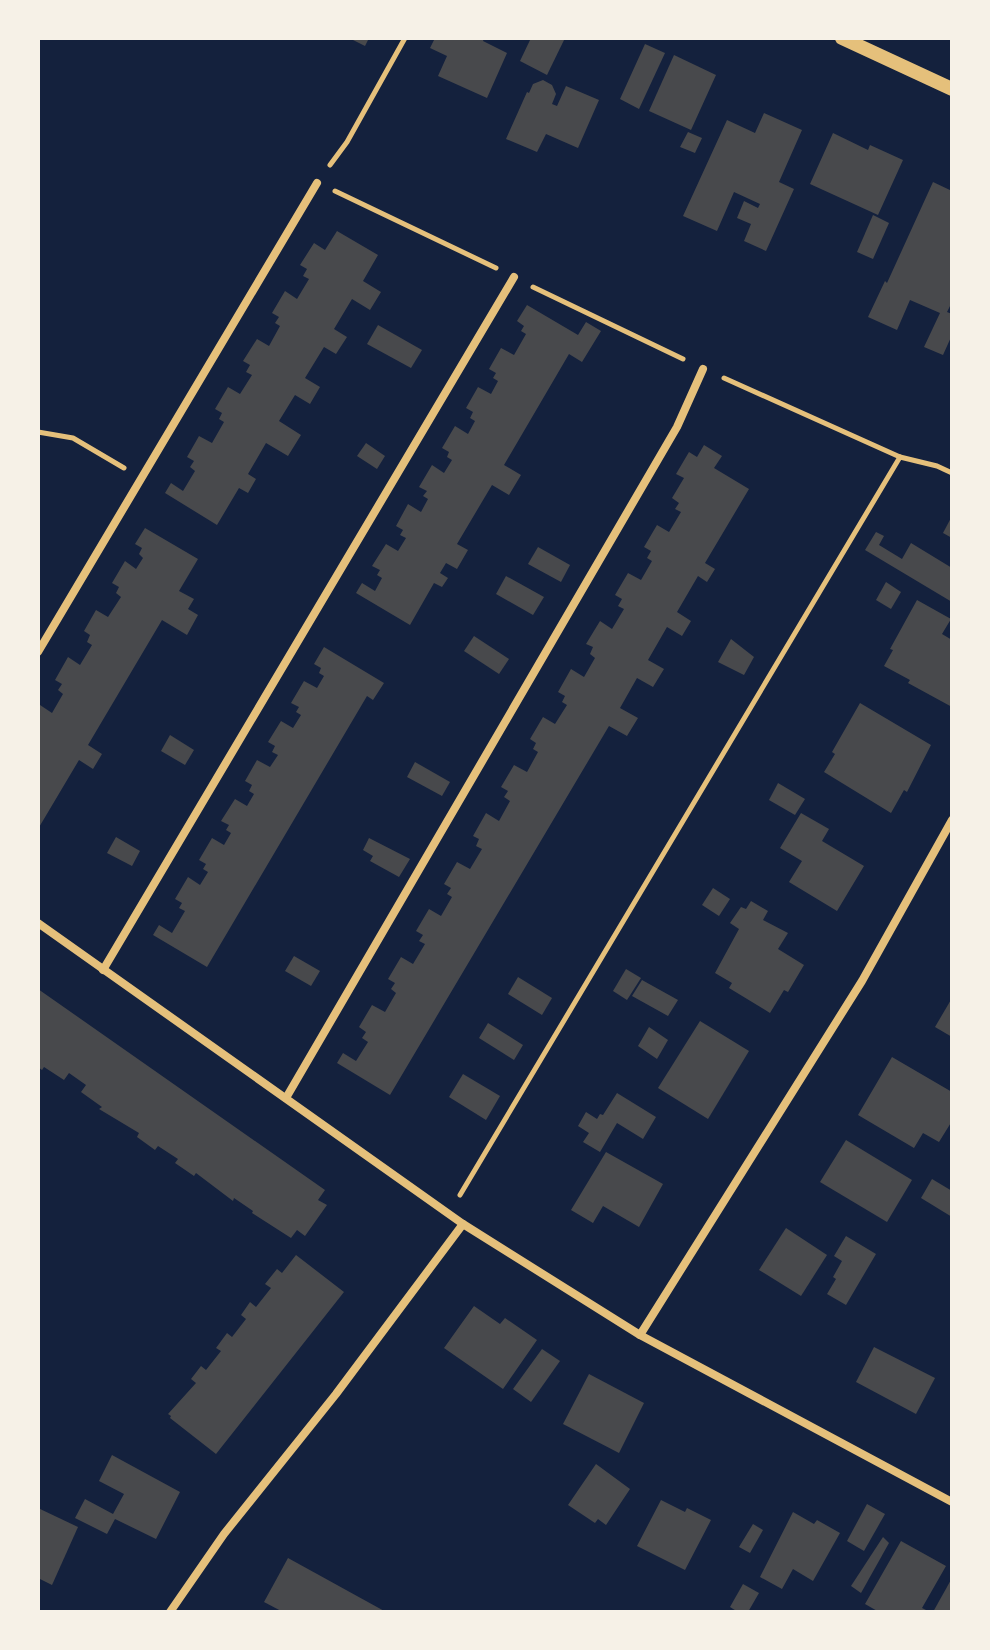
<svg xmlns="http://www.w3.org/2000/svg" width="990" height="1650" viewBox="0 0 990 1650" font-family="'PT Sans',sans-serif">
  <rect width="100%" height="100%" fill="#14213d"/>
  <!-- building -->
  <g fill="#48494c">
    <polygon points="349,38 369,38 365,46"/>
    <polygon points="435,38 484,38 483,41 507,53 487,98 438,76 447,56 430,48"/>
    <polygon points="531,38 565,38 547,75 520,61"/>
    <polygon points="645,44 665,53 639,109 620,99"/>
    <polygon points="674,55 716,75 691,130 649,111"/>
    <polygon points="543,80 552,85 556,94 552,104 557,106 566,86 599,100 578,148 546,134 537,152 506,139 527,92 529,93 533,84"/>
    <polygon points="764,113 802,130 779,182 794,189 766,251 744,241 751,224 737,218 744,201 758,208 760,204 734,192 717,231 683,216 727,120 755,133"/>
    <polygon points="688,132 702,138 695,153 680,147"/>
    <polygon points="833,133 868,150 870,145 903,160 878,215 810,184"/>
    <polygon points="933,182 952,191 952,302 947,312 952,314 952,335 943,355 924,347 940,313 910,300 897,330 868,317 885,281 887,283"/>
    <polygon points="873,215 889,223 873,259 857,252"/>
    <polygon points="337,231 378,255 363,281 381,292 370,310 352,299 334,329 347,337 336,354 324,347 305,378 320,387 310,404 295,395 279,421 301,435 288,456 266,443 248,474 256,479 248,493 239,488 217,525 165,493 171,483 183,491 195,471 190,467 194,461 187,457 199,436 212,443 224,422 219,419 222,413 215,409 228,387 240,394 252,375 246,372 250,365 243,361 257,339 269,346 280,326 275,323 279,317 272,313 285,291 297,299 309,279 303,276 307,269 300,265 314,243 325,250"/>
    <polygon points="527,305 578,335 586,322 601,331 582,362 569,354 504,465 521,475 509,495 492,485 457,544 468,550 457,569 446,563 440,573 448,578 442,587 434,583 410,625 356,593 362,583 375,591 382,578 377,575 380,570 372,566 386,544 398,551 406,538 400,535 403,530 396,526 408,504 421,512 428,499 423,496 427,491 419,487 432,465 444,473 452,460 447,457 449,452 442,448 455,426 468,434 475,421 470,418 473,412 466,408 478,387 491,394 498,381 493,378 496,373 489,369 501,348 514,355 526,334 521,331 524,326 517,321"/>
    <polygon points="378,325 422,350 411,368 367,344"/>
    <polygon points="366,443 385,456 377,469 357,456"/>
    <polygon points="704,445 722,456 714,468 749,489 705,563 715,569 707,582 698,576 677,612 691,621 682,636 667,627 648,660 664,669 653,687 637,678 620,708 638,718 627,736 609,726 390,1095 337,1063 343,1053 356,1061 368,1042 362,1038 366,1032 359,1027 372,1005 385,1012 396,993 391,989 395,983 388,979 401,957 413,964 425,944 419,941 423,935 416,931 429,909 441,916 452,897 447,894 451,888 444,884 457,862 470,869 482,849 476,846 479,839 473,836 486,813 499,821 510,801 504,797 508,791 501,787 514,765 527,772 538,752 533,749 536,743 530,739 543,717 555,724 567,705 562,702 565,696 558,692 571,669 584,677 595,658 590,654 593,647 586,644 600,621 612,629 624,609 618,606 622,599 615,595 628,573 641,580 652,561 647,558 651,551 644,547 657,525 669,532 681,512 675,509 679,503 672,498 684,478 676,474 689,452 697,457"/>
    <polygon points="952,516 952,538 943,533"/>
    <polygon points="145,528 198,559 179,591 194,599 188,609 198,615 187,635 162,620 88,745 102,754 93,769 79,760 38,829 38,708 40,705 52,713 63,694 58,690 62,684 55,680 68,657 80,665 92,645 87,642 90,635 84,631 96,610 108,617 121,597 116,593 119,587 112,583 125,561 136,569 143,558 139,554 142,548 135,544"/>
    <polygon points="876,532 884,536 879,545 902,559 911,543 952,568 952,602 865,550"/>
    <polygon points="538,547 570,565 561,582 528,564"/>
    <polygon points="506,576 544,597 533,615 496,594"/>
    <polygon points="886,582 901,592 891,609 876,600"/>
    <polygon points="917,600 951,619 942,634 952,640 952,707 908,683 910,680 884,666 893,650 890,649"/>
    <polygon points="474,636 509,659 499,674 464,651"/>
    <polygon points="731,639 754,657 744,675 718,662"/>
    <polygon points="324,647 384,683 373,700 367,696 207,967 153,935 159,925 172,933 185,911 179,908 182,903 175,899 188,877 200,885 208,872 203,869 206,864 199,860 212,838 224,845 231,833 226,830 229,825 221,821 235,799 247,806 254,794 249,791 252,785 245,781 257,760 270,767 278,755 272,752 275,746 268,742 281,721 293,728 301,715 296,712 299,707 291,703 304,681 317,688 324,676 319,673 321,668 314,664"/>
    <polygon points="860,703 931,745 907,792 904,790 891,813 824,772 835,754 832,752"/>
    <polygon points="170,735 194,750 185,765 161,751"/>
    <polygon points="415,762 450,782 442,796 407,777"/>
    <polygon points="778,783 805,799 795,815 769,800"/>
    <polygon points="801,813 829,829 822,841 864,866 837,911 789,882 802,861 780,848"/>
    <polygon points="116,837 140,851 132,866 107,853"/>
    <polygon points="369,838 410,859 399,877 370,861 373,856 363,850"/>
    <polygon points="713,888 730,899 719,916 702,905"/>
    <polygon points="751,901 768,911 763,920 788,933 778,949 804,965 788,992 784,990 770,1013 729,988 732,983 715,973 739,929 730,923 741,907 746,909"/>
    <polygon points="294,956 320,971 311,986 285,971"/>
    <polygon points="626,969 641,978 627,1000 613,991"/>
    <polygon points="518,977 552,998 542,1015 508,994"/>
    <polygon points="642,980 678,1000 668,1016 632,996"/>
    <polygon points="38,989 325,1190 318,1200 327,1205 305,1236 297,1230 291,1238 252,1213 253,1211 234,1198 233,1201 196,1173 194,1176 175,1163 178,1159 158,1146 155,1150 137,1137 139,1133 99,1109 102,1107 81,1092 86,1085 69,1073 64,1080 44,1067 42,1070 38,1067"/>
    <polygon points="952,998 952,1037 935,1027"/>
    <polygon points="700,1021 749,1051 708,1119 658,1088"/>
    <polygon points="488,1023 523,1045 514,1060 479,1038"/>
    <polygon points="649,1027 668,1040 657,1059 638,1046"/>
    <polygon points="892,1057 952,1092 952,1121 939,1142 923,1133 914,1148 858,1115"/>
    <polygon points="463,1074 500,1096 486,1120 449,1097"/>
    <polygon points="617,1093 656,1117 643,1139 617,1123 600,1152 583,1142 589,1133 578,1126 586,1112 597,1119 600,1114 603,1115"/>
    <polygon points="846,1140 912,1180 887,1222 820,1182"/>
    <polygon points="606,1152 663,1184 639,1227 603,1206 593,1223 571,1210"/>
    <polygon points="932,1179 952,1191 952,1217 921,1198"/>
    <polygon points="786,1228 827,1255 801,1296 759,1270"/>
    <polygon points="846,1236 876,1254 846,1305 827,1294 836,1279 833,1277 842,1261 834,1256"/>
    <polygon points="296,1255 344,1292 216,1454 170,1418 171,1416 168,1414 196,1383 191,1379 201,1366 206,1370 221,1351 216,1348 227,1333 232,1337 246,1319 241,1315 250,1302 256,1307 271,1288 265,1284 277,1269 282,1273"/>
    <polygon points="474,1306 500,1324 505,1318 537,1340 503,1389 444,1348"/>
    <polygon points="874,1347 935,1378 916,1414 856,1382"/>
    <polygon points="542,1349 560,1361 531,1402 513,1389"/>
    <polygon points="589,1374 644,1403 619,1453 563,1424"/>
    <polygon points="112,1455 180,1492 156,1539 115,1519 107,1534 75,1518 85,1499 113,1514 124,1494 99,1481"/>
    <polygon points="596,1464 630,1489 606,1525 598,1519 595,1523 568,1505"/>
    <polygon points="661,1500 685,1512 687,1508 711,1520 685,1570 637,1546"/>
    <polygon points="867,1504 885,1514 864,1551 847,1541"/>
    <polygon points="38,1508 78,1527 52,1585 38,1578"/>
    <polygon points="793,1512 814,1524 817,1520 840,1533 813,1581 793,1569 782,1589 760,1577"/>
    <polygon points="753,1524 763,1530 750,1553 739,1547"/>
    <polygon points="883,1537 889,1543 861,1593 851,1586"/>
    <polygon points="901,1541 946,1566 922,1608 930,1612 879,1612 865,1604"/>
    <polygon points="288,1558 386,1612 283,1612 264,1602"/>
    <polygon points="952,1578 952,1612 933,1612"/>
    <polygon points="743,1584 759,1593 748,1612 738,1612 730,1607"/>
  </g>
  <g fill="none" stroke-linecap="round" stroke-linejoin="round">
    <!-- path -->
    <g stroke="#e5c07b" stroke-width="5">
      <polyline points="330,165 347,142 405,38"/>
      <polyline points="335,191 496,268"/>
      <polyline points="533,287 683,359"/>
      <polyline points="724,378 900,457 937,466 952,473"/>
      <polyline points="38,432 73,438 124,468"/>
      <polyline points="460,1195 900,457"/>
    </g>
    <!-- minor -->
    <g stroke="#e5c07b" stroke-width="8">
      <polyline points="38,652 317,183"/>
      <polyline points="38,923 463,1224 640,1335 952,1502"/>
      <polyline points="103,970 514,277"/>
      <polyline points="286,1098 677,427 703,369"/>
      <polyline points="640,1335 862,981 952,820"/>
      <polyline points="170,1612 224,1534 336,1394 463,1224"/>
    </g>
    <!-- tertiary -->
    <polyline stroke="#e5c07b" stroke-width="14" points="842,38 952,89"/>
  </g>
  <!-- border -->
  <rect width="990" height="1650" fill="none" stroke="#f6f1e7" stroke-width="80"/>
</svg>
